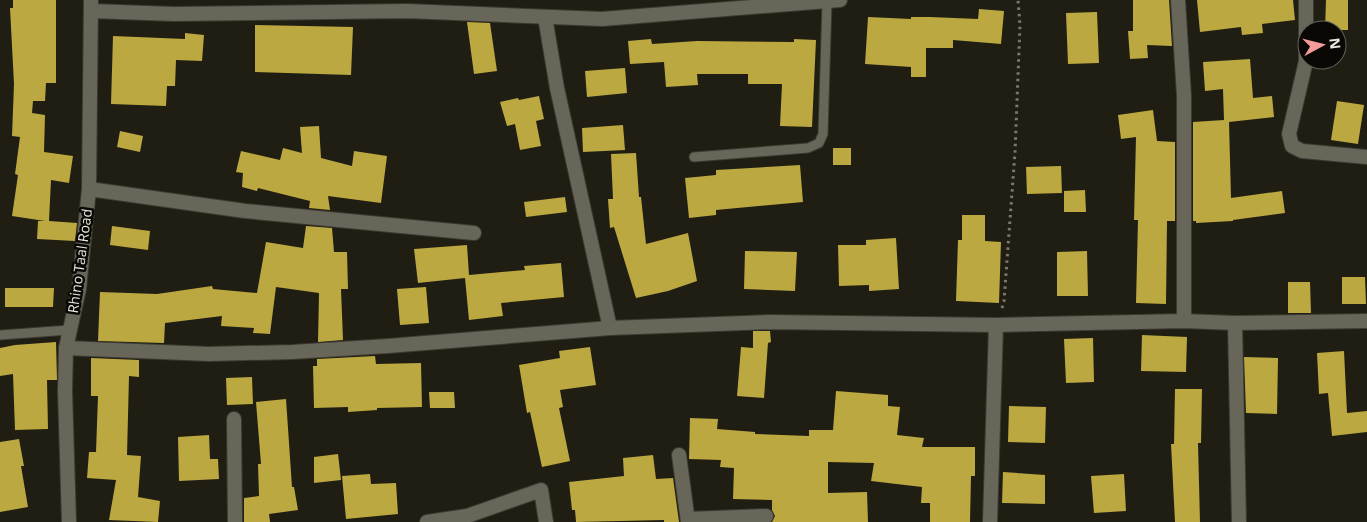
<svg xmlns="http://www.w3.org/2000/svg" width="1367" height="522" viewBox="0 0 1367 522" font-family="'Open Sans',sans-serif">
  <rect width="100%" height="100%" fill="#201e13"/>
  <!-- building -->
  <g fill="#bba840">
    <polygon points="13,0 56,0 56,83 46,83 45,101 33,101 32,113 45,115 44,152 73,156 69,183 51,180 49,221 77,223 75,241 37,239 38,221 45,221 12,216 18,175 15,174 20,137 12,136 14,84 10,8 13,8"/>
    <polygon points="1133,0 1169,0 1172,46 1147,45 1148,58 1130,59 1128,31 1133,31"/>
    <polygon points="1197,0 1293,0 1295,20 1262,24 1263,33 1242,35 1241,27 1200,32"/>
    <polygon points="1326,0 1348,0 1348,30 1325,30"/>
    <polygon points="979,9 1004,11 1001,44 953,40 953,48 926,48 926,77 911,77 911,67 865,64 868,17 911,19 911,17 930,17 978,19"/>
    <polygon points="1097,12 1099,63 1068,64 1066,13"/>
    <polygon points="467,22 490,23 497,71 474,74"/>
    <polygon points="255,25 353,27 351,75 255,72"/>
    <polygon points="185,33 204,35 202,61 176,60 175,86 167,86 166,106 111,104 113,36 185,39"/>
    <polygon points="651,39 652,44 697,41 794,42 794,39 816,40 812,127 780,126 782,84 748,84 748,74 697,74 698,85 666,87 664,62 630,64 628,41"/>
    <polygon points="1250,59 1253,98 1272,96 1274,117 1229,122 1231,198 1282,191 1285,213 1233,220 1233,221 1196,223 1196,221 1193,221 1193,122 1224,120 1223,89 1205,91 1203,62"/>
    <polygon points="625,68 627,93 587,97 585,71"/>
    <polygon points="539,96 544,119 536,121 541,146 520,150 515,124 507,126 500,102 518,98 519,100"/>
    <polygon points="1337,101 1364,105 1358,144 1331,140"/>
    <polygon points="1153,110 1157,141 1175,142 1175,221 1167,221 1166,304 1136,303 1138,220 1134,220 1136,137 1121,139 1118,115"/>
    <polygon points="623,125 625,150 583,152 582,128"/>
    <polygon points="319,126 321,158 352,166 354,151 387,156 381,203 328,196 330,210 309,208 310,201 258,188 257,191 242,187 243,173 236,172 241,151 280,160 283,148 302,153 300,127"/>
    <polygon points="120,131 143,136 140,152 117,147"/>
    <rect x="833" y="148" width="18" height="17"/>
    <polygon points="636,153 639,197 641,197 646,244 688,233 697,281 668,291 636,298 614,227 610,228 608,199 613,199 611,154"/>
    <polygon points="800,165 803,202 716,210 716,215 689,218 685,178 716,175 716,170"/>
    <polygon points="1061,166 1062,193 1027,194 1026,167"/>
    <polygon points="1085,190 1086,212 1064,212 1064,191"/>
    <polygon points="565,197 567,212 526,217 524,202"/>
    <polygon points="962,215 985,215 985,241 1001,242 999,303 956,301 958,240 962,240"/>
    <polygon points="112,226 150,231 148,250 110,245"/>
    <polygon points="306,226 332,228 334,252 347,252 348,289 341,289 343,340 318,342 319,293 276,287 270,334 253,333 254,328 221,326 222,316 165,323 164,343 98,341 100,292 157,294 212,286 213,289 257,293 266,242 303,248"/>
    <polygon points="896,238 899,289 869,291 869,285 839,286 838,245 866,245 866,240"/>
    <polygon points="467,245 469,275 525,270 524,266 561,263 564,297 501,303 503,316 469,320 465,278 418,283 414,249"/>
    <polygon points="745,251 797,252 795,291 744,289"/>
    <polygon points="1087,251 1088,296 1057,296 1057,252"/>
    <polygon points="1342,277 1365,277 1366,304 1342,304"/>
    <polygon points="1288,282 1310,282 1311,313 1288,313"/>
    <polygon points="426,287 429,323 400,325 397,289"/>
    <polygon points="5,288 54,288 53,307 5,307"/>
    <polygon points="753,331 770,331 771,342 768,343 764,398 737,396 741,347 753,348"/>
    <polygon points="1142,335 1187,337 1186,372 1141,371"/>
    <polygon points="1093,338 1094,382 1066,383 1064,339"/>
    <polygon points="56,342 57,380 47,380 48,429 15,430 13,374 0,376 0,348 15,345"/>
    <polygon points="590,347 596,385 560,390 563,407 559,408 570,461 542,467 530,412 527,413 519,365 560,358 559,351"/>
    <polygon points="1344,351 1347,413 1367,411 1367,432 1332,436 1328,393 1319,394 1317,353"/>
    <polygon points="375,356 376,364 421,363 422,407 377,408 377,410 348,412 348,407 314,408 313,366 317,366 317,359"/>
    <polygon points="1244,357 1278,358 1277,414 1246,413"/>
    <polygon points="91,358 139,360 139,377 129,376 127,455 141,456 138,497 160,501 158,522 109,520 116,480 87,478 89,452 96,452 98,396 91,396"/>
    <polygon points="252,377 253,404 227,405 226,378"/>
    <polygon points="1175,389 1202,389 1201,443 1198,443 1200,522 1175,522 1171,444 1174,444"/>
    <polygon points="836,391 888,395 888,406 900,407 897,435 924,438 922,447 975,447 975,476 971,476 970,522 930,522 930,503 921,503 922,487 871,481 874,463 828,462 828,493 867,492 868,522 772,522 775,516 772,510 772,500 733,499 734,468 720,467 721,460 689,459 690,418 718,419 717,429 755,432 755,434 809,436 809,430 833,430"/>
    <polygon points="429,392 454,392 455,408 430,408"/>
    <polygon points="286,399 292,487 294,487 298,510 269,514 270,522 244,522 244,498 259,496 258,464 261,464 256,402"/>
    <polygon points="1009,406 1046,407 1045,443 1008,442"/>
    <polygon points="209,435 210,459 218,459 219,479 179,481 178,437"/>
    <polygon points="19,439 24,466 21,466 28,507 0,512 0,442"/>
    <polygon points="338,454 341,480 314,483 314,457"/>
    <polygon points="653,455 656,479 673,478 679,522 664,522 664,520 576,522 575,510 572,510 569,482 624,476 623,458"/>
    <polygon points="1003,472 1045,475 1045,504 1002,503"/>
    <polygon points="370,474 371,484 396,483 398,514 346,519 342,476"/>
    <polygon points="1124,474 1126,511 1094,513 1091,476"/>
  </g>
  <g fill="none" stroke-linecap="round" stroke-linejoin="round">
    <defs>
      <g id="service">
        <polyline points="694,157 808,148 819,143 823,134 827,2"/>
        <polyline points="0,335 69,330"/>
      </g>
      <polyline id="pedestrian" points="1235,323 1239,522"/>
      <g id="minor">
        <polyline points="1178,0 1184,96 1184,321"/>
        <polyline points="1306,0 1306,61 1289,134 1292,146 1302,151 1367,157"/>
        <polyline points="91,11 174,14 407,11 602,19 840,0"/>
        <polyline points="545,17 557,88 610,328"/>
        <polyline points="89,189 245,211 474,233"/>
        <polyline points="66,348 209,354 292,352 388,346 610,328 769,322 996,325 1184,321 1235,323 1367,321"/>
        <polyline points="234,419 235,522"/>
        <polyline points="679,455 688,522"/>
        <polyline points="688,519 766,516"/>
        <polyline points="427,522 467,516 541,490 546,522"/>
        <polyline points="990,522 996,325"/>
      </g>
      <polyline id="tertiary" points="69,522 65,391 66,348 79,289 89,189 91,0"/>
    </defs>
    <!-- service casing -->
    <use href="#service" stroke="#3c3a33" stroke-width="11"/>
    <!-- pedestrian casing -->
    <use href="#pedestrian" stroke="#3c3a33" stroke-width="16"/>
    <!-- minor casing -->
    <use href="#minor" stroke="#3c3a33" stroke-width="16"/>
    <!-- tertiary casing -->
    <use href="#tertiary" stroke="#3c3a33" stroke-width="16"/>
    <!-- path -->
    <polyline stroke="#7b7a70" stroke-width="3" stroke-dasharray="2.5 4" stroke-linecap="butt" points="1002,308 1004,301 1015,152 1020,25 1018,0"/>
    <!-- service -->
    <use href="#service" stroke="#686659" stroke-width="9"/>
    <!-- pedestrian -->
    <use href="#pedestrian" stroke="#686659" stroke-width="14"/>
    <!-- minor -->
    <use href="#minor" stroke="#686659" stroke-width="14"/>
    <!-- tertiary -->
    <use href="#tertiary" stroke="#686659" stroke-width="14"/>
  </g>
  <g text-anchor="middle" stroke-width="5" stroke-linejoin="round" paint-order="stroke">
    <!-- street labels -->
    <g font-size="14" fill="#ebeae2" stroke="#090804">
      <text transform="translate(80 261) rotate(-82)" y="5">Rhino Taal Road</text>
    </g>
  </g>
  <!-- north arrow -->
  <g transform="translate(1322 45) rotate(83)"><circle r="24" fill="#090804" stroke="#63625d"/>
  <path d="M0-4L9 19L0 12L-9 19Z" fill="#f59b99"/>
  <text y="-8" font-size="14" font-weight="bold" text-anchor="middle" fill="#ebeae2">N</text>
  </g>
</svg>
